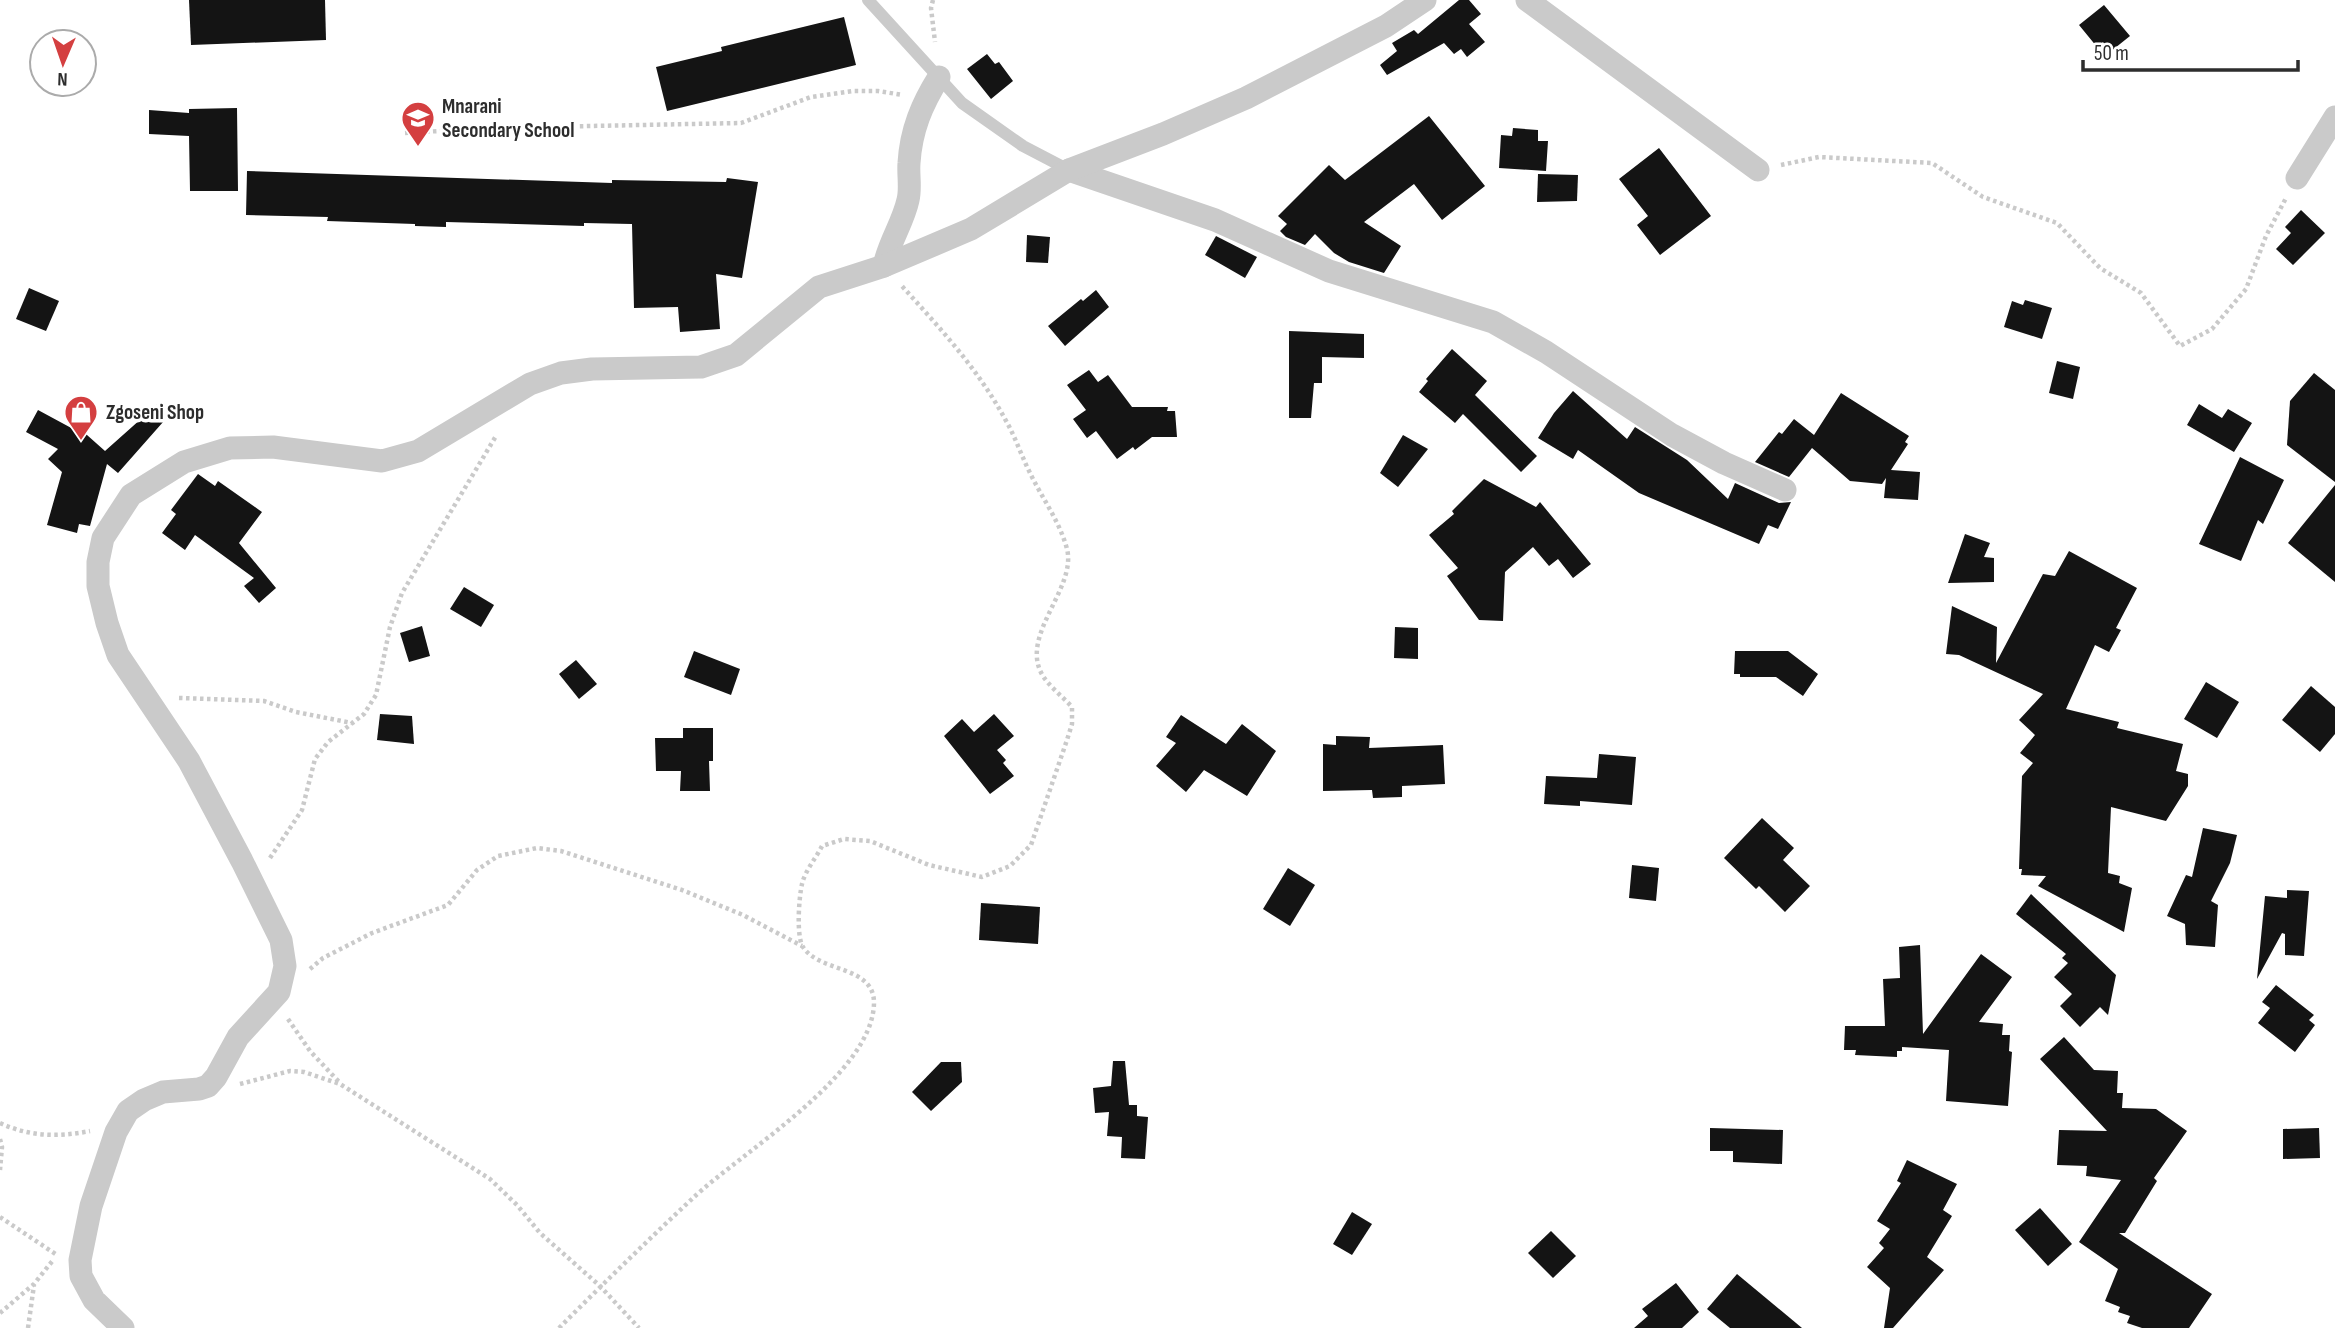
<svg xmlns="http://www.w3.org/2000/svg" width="2335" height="1328" viewBox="0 0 2335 1328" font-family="'Sofia Sans Condensed',sans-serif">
  <rect width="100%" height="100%" fill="#fff"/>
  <!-- building -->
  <g fill="#141414">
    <polygon points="189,0 325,0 326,40 191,45"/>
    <polygon points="1459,0 1469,0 1481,14 1469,24 1485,42 1467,57 1461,49 1454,54 1444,43 1387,75 1380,65 1397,51 1392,43 1414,30 1418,34"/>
    <polygon points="2104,5 2130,36 2110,52 2103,42 2097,47 2079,25"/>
    <polygon points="844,17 856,65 667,111 656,67 722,51 721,47"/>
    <polygon points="987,54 995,64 999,62 1013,81 991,99 967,69"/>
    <polygon points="237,108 238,191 190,191 189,136 149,134 149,110 189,113 189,109"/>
    <polygon points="1429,116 1485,186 1442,220 1414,184 1364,222 1401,246 1384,273 1349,262 1334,253 1315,234 1305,245 1286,237 1280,231 1287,224 1278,216 1329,165 1345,180"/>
    <polygon points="1513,128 1538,130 1538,141 1548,141 1546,171 1499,168 1501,135 1512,136"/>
    <polygon points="1659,148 1711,216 1660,255 1637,225 1648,216 1619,179"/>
    <polygon points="247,171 612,183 612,180 726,182 727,178 758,182 742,278 716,274 720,329 680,332 678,307 634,308 632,224 584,223 584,226 446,222 446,227 415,226 415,224 327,221 328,217 246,215"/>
    <polygon points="1538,174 1578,175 1577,201 1537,202"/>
    <polygon points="2301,210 2325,233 2293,265 2276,249 2291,233 2285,227"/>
    <polygon points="1027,235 1050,237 1048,263 1026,262"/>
    <polygon points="1216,236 1257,257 1245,278 1205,255"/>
    <polygon points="29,288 59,301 46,331 16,319"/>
    <polygon points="1096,290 1109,307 1065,346 1048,326 1081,299 1083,301"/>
    <polygon points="2025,300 2052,308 2042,339 2004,327 2012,301 2023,305"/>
    <polygon points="1289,331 1364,334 1364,358 1322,357 1322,383 1314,383 1311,418 1289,418"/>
    <polygon points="1452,349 1487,381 1475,395 1537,456 1521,472 1463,414 1455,423 1419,392 1428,381 1426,379"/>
    <polygon points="2057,361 2080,367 2073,399 2049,393"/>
    <polygon points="1089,370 1098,382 1108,375 1132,407 1168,407 1167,411 1175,411 1177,437 1152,437 1135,450 1133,447 1117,459 1096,431 1087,438 1073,419 1086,410 1067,385"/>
    <polygon points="2314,373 2335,390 2335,482 2287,445 2290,401"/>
    <polygon points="1573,391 1627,439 1635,427 1687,460 1728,499 1735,483 1779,503 1791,502 1778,529 1768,525 1759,544 1639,493 1578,450 1573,459 1538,438 1554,413"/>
    <polygon points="1841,393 1909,436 1905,442 1908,444 1891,470 1920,472 1918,500 1884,498 1886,478 1882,484 1850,481 1812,448 1789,477 1755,462 1779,432 1782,434 1794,419 1814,435"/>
    <polygon points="160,402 171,413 118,473 107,464 90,526 79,524 77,533 47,525 62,472 48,459 58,449 26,432 38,410 75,430 78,427 105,451"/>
    <polygon points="2199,404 2222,418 2228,409 2252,423 2234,452 2187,425"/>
    <polygon points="1403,435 1428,449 1398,487 1380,473"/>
    <polygon points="2240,457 2284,480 2263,524 2258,520 2241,561 2199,544"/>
    <polygon points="198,474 215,486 218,481 262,512 239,543 276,588 259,603 244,586 254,578 195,535 185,550 162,533 176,514 171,510"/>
    <polygon points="1484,479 1536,507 1540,502 1591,564 1573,578 1558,559 1549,566 1533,547 1505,572 1503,621 1479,620 1447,576 1458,568 1429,535 1454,514 1452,511"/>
    <polygon points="2335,485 2335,582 2288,543"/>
    <polygon points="1965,534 1990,543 1984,557 1994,558 1994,582 1948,583"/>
    <polygon points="2069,551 2137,588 2116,628 2121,630 2109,652 2095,645 2066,709 2119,722 2117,728 2183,744 2176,771 2188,774 2188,786 2166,821 2111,807 2108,873 2120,876 2119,883 2132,888 2124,932 2038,886 2046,876 2021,875 2022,869 2019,869 2022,776 2033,763 2020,753 2035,735 2019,720 2043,694 1959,655 1946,654 1952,606 1997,627 1996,663 2043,574 2055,576"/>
    <polygon points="464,587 494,605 481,627 450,609"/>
    <polygon points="422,626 430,656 409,662 400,633"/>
    <polygon points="1395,627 1418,628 1418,659 1394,658"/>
    <polygon points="694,651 740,669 731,695 684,677"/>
    <polygon points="1735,651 1788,651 1818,674 1803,696 1776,677 1740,677 1740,674 1734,674"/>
    <polygon points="576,660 597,684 579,699 559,674"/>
    <polygon points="2206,682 2239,702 2217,738 2184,719"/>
    <polygon points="2311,686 2335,707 2335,734 2320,752 2282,720"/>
    <polygon points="380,714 412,716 414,744 377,740"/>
    <polygon points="994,714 1014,736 997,750 1006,760 1003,763 1014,776 990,794 944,736 962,719 974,732"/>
    <polygon points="1181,715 1226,744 1242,724 1276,751 1247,796 1204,770 1186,792 1156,766 1176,743 1166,737"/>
    <polygon points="683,728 713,728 713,761 709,761 710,791 680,791 681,771 656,771 655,738 683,738"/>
    <polygon points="1336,736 1370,737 1369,748 1443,745 1445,784 1402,786 1402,797 1373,798 1372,790 1323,791 1323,744 1336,745"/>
    <polygon points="1599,754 1636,757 1632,805 1580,801 1580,806 1544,804 1546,776 1597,778"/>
    <polygon points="1762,818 1794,848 1783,860 1810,886 1785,912 1759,886 1756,889 1724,858"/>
    <polygon points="2203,828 2237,835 2230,863 2211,901 2218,905 2215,947 2186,945 2185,924 2167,916 2186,875 2192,877"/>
    <polygon points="1632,865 1659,868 1656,901 1629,898"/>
    <polygon points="1288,868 1315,885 1290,926 1263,909"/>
    <polygon points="2287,890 2309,891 2304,956 2285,955 2285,934 2282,933 2257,979 2265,896 2287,898"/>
    <polygon points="2031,894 2116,975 2108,1015 2100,1007 2080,1027 2060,1006 2072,994 2054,977 2068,963 2062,958 2066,954 2016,914"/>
    <polygon points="981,903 1040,907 1038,944 979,940"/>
    <polygon points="1920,945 1923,1034 1981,954 2012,977 1979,1022 2003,1024 2002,1035 2010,1035 2009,1051 2012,1052 2008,1106 1946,1101 1949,1050 1902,1047 1902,1051 1897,1051 1897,1057 1855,1055 1856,1050 1844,1050 1845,1026 1885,1026 1883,979 1900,978 1899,947"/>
    <polygon points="2276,985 2314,1015 2309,1020 2315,1025 2295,1052 2258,1023 2270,1008 2262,1002"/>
    <polygon points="2064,1037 2094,1070 2118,1071 2117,1093 2123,1093 2122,1108 2156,1109 2187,1131 2154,1178 2157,1181 2125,1233 2119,1233 2212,1294 2189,1328 2142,1328 2127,1323 2130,1316 2118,1312 2120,1307 2105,1301 2118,1269 2079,1242 2121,1180 2086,1176 2087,1166 2057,1165 2059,1130 2107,1131 2040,1059"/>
    <polygon points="1113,1061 1125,1061 1129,1105 1137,1105 1137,1116 1148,1117 1145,1159 1121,1158 1122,1137 1107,1136 1109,1112 1095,1113 1093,1088 1111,1086"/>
    <polygon points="941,1062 961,1062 962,1082 931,1111 912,1092"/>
    <polygon points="1710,1128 1783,1130 1782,1164 1733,1162 1733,1151 1710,1151"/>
    <polygon points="2319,1128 2320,1158 2283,1159 2283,1129"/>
    <polygon points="1907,1160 1957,1184 1943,1210 1952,1216 1927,1257 1944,1270 1893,1328 1884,1328 1890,1288 1867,1267 1884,1248 1879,1243 1890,1229 1877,1221 1901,1183 1897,1181"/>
    <polygon points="2040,1208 2072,1244 2048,1266 2015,1230"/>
    <polygon points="1352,1212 1372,1224 1352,1255 1333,1244"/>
    <polygon points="1551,1231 1576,1256 1553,1278 1528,1253"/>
    <polygon points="1737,1274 1802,1328 1730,1328 1707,1309"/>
    <polygon points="1676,1283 1699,1312 1682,1328 1634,1328 1648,1316 1642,1309"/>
  </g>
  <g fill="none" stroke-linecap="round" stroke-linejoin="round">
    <!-- path -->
    <g stroke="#cacaca" stroke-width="4.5" stroke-dasharray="3.5 3.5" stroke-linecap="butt">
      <polyline points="933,0 931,8 935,42"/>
      <polyline points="405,133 491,128 741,123 811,97 853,91 878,91 903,95"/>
      <polyline points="1781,165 1819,157 1932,163 1983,197 2057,223 2100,268 2141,293 2180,346 2212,329 2246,289 2266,236 2286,198"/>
      <polyline points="179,698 264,701 296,712 352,723"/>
      <polyline points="270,858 302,810 315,759 328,742 364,714 376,695 390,627 402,593 496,436"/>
      <polyline points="310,969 323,958 372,933 448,905 477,870 498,856 537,848 561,851 682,890 743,915 802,946"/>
      <polyline points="288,1019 310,1051 340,1083"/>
      <polyline points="240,1084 290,1071 304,1072 340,1084 490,1179 517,1205 540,1233 600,1286 639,1328"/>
      <path d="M0,1123C30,1137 59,1137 90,1131"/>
      <polyline points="0,1139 2,1147 0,1170"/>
      <polyline points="0,1217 57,1255"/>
      <polyline points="0,1313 34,1284 54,1259"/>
      <polyline points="28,1328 34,1285"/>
      <path d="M559,1328C603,1284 648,1240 693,1198C742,1152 873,1074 874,1003C874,965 820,973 803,947C796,936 799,897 802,884C805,871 816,858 822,846L844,839L870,841L929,865L982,877L1010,866L1031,845L1067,740L1072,724V707C1063,697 1050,687 1043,676C1018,636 1077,589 1067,549C1060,522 1042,498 1030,473C1021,455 1015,436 1005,419C978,369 939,327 901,285"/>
    </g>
    <!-- lane -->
    <polyline stroke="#cacaca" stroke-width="12" points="868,0 962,103 1023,146 1069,170"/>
    <!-- street -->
    <g stroke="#cacaca" stroke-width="23">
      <polyline points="1527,0 1758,170"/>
      <polyline points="1069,170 1215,220 1329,271 1493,322 1546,352 1672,435 1724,463 1785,490"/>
      <polyline points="2297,178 2335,117"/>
      <path d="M884,266C889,242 903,223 908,200C911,188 908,175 909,163C911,130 922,104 939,77"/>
      <polyline points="123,1328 94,1300 81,1276 80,1260 91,1206 116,1132 128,1111 144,1100 163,1092 199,1089 208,1086 216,1077 238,1037 279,992 285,966 281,940 242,861 189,761 118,655 107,623 98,586 98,562 103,538 131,495 184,462 230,448 273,447 382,461 418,451 530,384 561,373 592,369 701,367 736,355 819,287 884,266 971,229 1069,170 1163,134 1246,98 1386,26 1425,0"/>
    </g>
  </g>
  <!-- icons -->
  <defs>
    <symbol id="school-pin" viewBox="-11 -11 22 30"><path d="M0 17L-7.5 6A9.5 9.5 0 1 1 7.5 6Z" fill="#d43f40" stroke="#fff"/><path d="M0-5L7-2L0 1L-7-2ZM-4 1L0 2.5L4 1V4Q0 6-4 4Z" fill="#fff"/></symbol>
    <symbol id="shop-pin" viewBox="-11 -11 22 30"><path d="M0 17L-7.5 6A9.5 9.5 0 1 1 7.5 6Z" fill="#d43f40" stroke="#fff"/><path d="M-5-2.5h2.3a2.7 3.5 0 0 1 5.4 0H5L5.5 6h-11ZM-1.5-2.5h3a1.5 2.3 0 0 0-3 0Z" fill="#fff"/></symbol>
  </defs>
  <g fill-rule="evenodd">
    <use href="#school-pin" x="399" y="99" width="38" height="52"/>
    <use href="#shop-pin" x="62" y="393" width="38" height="52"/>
  </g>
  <g text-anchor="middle" stroke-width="7" stroke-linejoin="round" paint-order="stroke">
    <!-- poi labels -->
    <g font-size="21" font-weight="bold" fill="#2d2d2d" stroke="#fff" text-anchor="start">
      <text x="442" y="113">Mnarani<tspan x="442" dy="24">Secondary School</tspan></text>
      <text x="106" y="419">Zgoseni Shop</text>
    </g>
  </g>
  <!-- north arrow -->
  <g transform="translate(63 63) rotate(182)"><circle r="33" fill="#ffffff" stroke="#ababab" stroke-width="2"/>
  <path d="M0-5L12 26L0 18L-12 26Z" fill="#d43f40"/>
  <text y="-10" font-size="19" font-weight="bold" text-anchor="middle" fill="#2d2d2d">N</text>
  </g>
  <!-- scale -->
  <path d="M2083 60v10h215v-10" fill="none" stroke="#2d2d2d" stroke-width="3.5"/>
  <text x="2094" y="60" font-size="21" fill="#2d2d2d" stroke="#ffffff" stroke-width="5" paint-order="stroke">50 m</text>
</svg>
